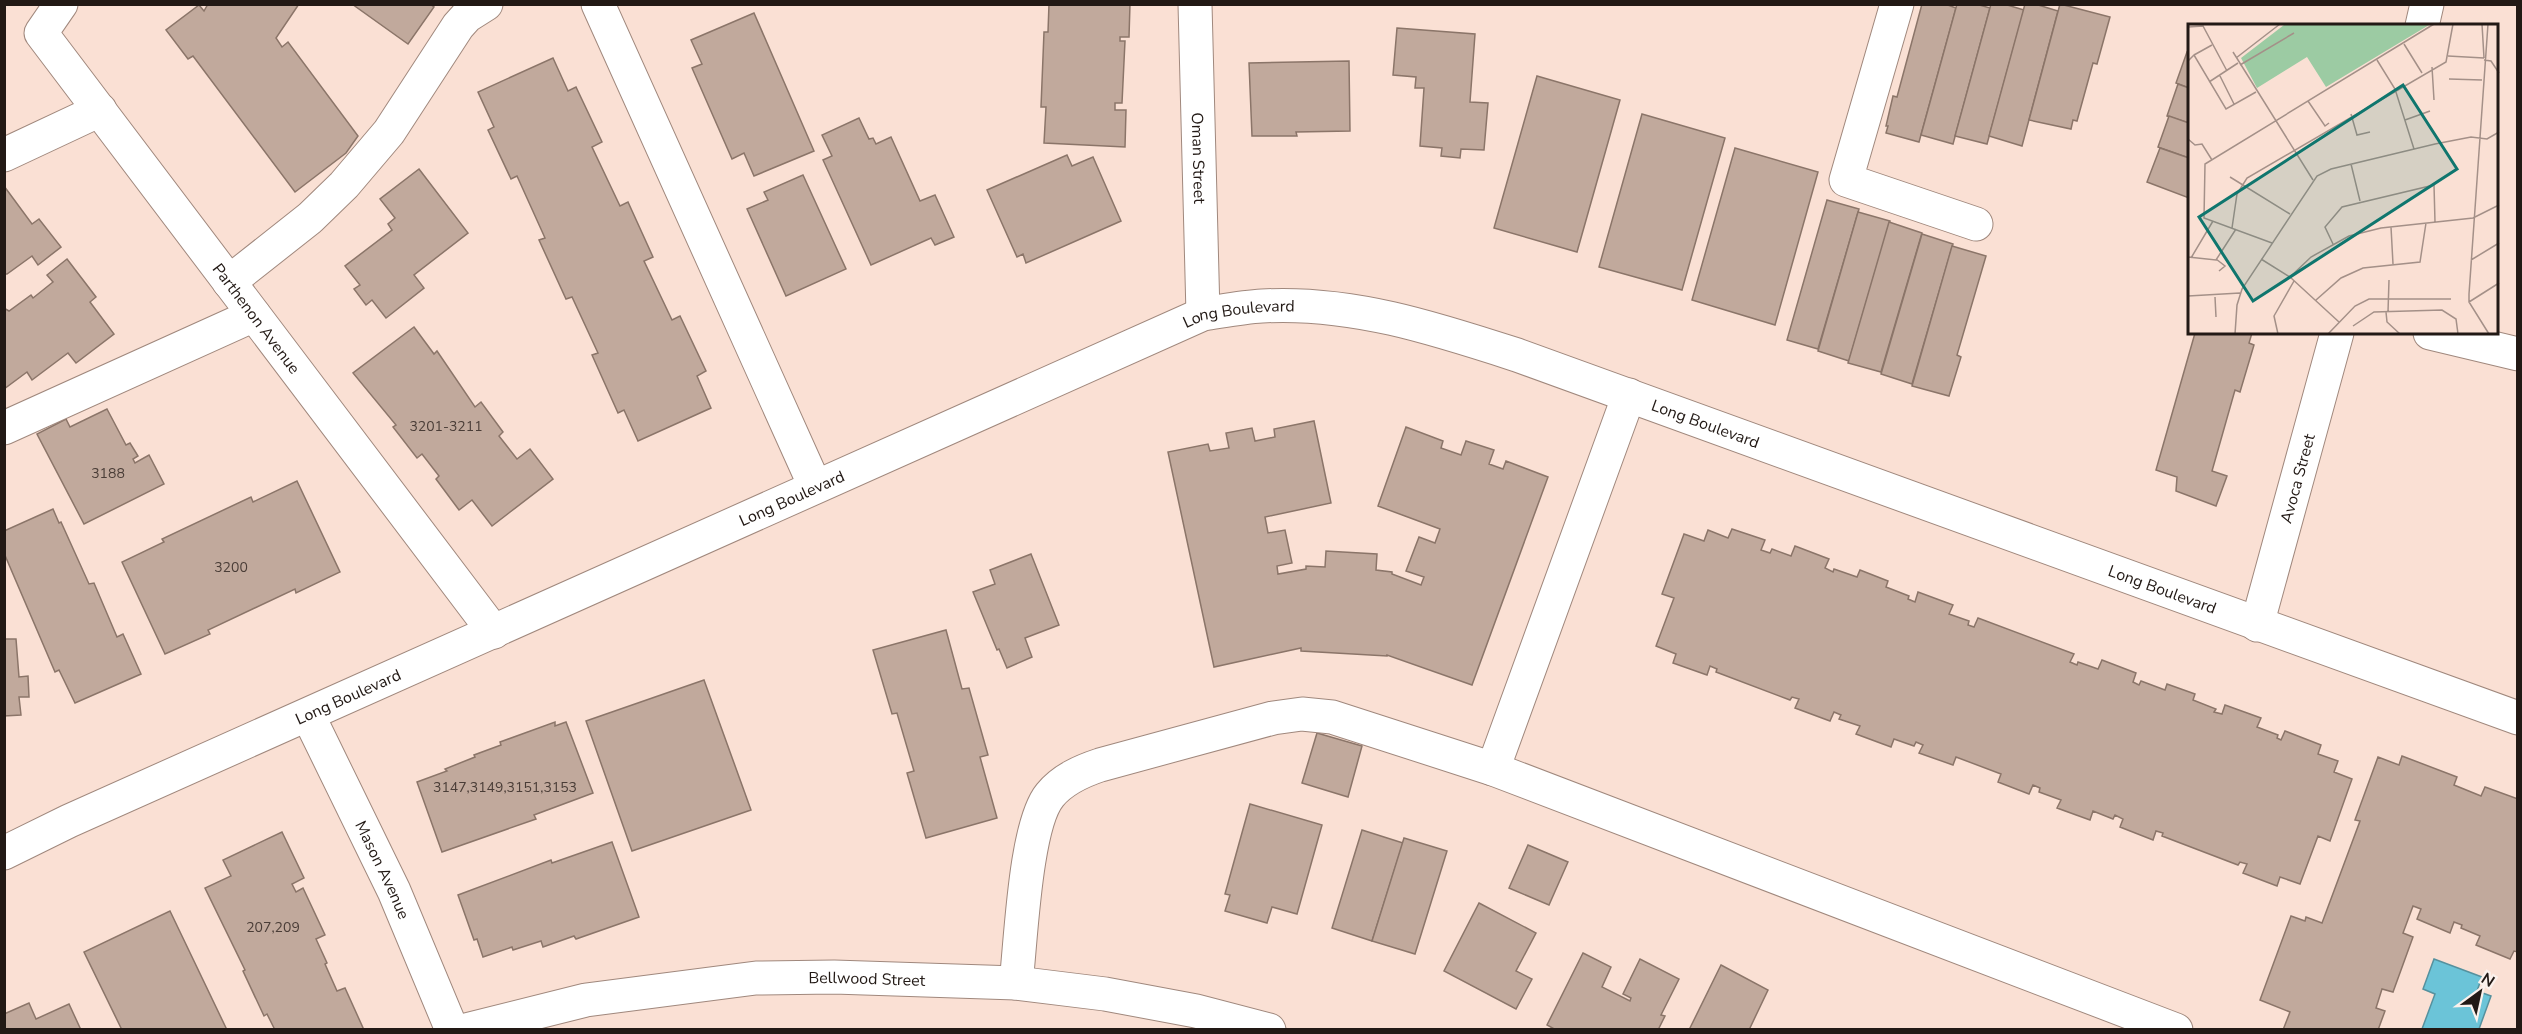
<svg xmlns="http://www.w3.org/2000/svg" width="2522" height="1034" viewBox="0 0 2522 1034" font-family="'Nunito Sans',sans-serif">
  <rect width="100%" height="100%" fill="#fae0d4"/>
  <!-- water -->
  <polygon fill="#6bc4d8" stroke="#55919e" stroke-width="1.5" points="2434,959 2482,977 2477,991 2491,996 2479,1029 2422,1029 2435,994 2423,989"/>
  <!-- building -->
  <g fill="#c1a99c" stroke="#8b7569" stroke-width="1.5">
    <polygon points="208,4 299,4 276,38 282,47 288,42 358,136 346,153 295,192 193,56 188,59 166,30 199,5 204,11"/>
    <polygon points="352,4 430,4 434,7 408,44"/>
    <polygon points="1049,4 1130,4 1129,37 1120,37 1120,41 1125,41 1122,103 1115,103 1115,110 1126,110 1125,147 1044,143 1046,107 1041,107 1044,32 1048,32"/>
    <polygon points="1922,4 1945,4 1956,8 1919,142 1886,133 1888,126 1886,126 1893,96 1897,97"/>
    <polygon points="1957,4 1976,4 1990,8 1953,144 1921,135"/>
    <polygon points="1991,4 2004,4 2024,10 1987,144 1955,136"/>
    <polygon points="2025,4 2035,4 2058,11 2022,146 1989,136"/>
    <polygon points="2060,4 2110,17 2097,64 2093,63 2077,121 2073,120 2071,129 2029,120"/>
    <polygon points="754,13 814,151 754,176 744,153 732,159 692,68 702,64 691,40"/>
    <polygon points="1397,28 1475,34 1470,102 1488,103 1484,150 1461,149 1460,158 1441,156 1442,148 1420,146 1424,88 1415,88 1416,77 1393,75"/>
    <polygon points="2187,52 2189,53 2189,88 2176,83"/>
    <polygon points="553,58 568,91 576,87 602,142 592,147 620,206 628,202 653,257 644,261 672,320 680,316 706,371 697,376 711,408 638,441 624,410 618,413 592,355 598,353 572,297 566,299 539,240 545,238 517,176 511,179 488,130 494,127 478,92"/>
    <polygon points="1349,61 1350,131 1296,132 1297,136 1252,136 1249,63"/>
    <polygon points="1537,76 1620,100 1577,252 1494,228"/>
    <polygon points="2178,84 2189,88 2189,123 2167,116"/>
    <polygon points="1642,114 1725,138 1682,290 1599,267"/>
    <polygon points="2169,116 2189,123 2189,158 2158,147"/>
    <polygon points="859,118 869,139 873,138 876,144 891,137 920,201 935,195 954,237 935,245 931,238 871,265 823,160 832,156 822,135"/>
    <polygon points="1735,148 1818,172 1775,325 1692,300"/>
    <polygon points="2160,148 2189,158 2189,198 2147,182"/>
    <polygon points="1067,155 1072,166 1093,157 1121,221 1026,263 1023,254 1017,257 987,190"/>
    <polygon points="419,169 468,233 414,275 424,288 386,318 372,300 366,305 354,289 360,285 345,266 392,230 388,224 395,218 380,199"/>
    <polygon points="803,175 846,269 786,296 747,209 768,200 764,192"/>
    <polygon points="4,186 32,224 39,219 61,247 38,265 32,256 7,274 4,274"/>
    <polygon points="1827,200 1859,209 1818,349 1787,340"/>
    <polygon points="1858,212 1890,221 1849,361 1818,351"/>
    <polygon points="1889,222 1922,233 1881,372 1848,363"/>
    <polygon points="1922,234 1953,244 1912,384 1881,374"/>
    <polygon points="1952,246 1986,256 1957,355 1961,357 1949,396 1912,386"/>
    <polygon points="67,259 96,297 90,302 114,334 76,363 68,353 32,380 27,372 4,389 4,308 9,311 31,295 33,298 53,282 47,275"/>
    <polygon points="414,327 434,354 437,351 475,407 481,402 503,432 499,436 517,459 530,449 553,479 492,526 472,500 459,510 436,479 439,476 422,454 417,458 393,427 396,425 353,373"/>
    <polygon points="2195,333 2252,333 2249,343 2254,345 2240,392 2235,390 2212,471 2227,476 2216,506 2176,491 2177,477 2156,470"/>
    <polygon points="107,409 126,445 130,443 138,456 133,459 135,463 149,455 164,484 84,524 37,434 66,419 70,427"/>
    <polygon points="1314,421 1331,503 1265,517 1268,533 1285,530 1292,563 1277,566 1278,574 1306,569 1306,566 1325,567 1326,551 1377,554 1376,570 1392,572 1392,574 1421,585 1424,577 1406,571 1419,537 1435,543 1440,529 1378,506 1406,427 1443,441 1441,448 1461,455 1466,441 1494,450 1489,464 1503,469 1506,461 1548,477 1472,685 1387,655 1387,656 1301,651 1301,648 1214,667 1168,452 1208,444 1210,451 1229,448 1226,433 1252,428 1255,441 1275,437 1274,429"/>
    <polygon points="297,481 340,572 296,593 295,589 208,630 210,634 165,654 122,562 164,542 162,539 251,497 253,502"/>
    <polygon points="53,509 59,523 61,522 89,584 94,583 117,637 123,634 141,674 75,703 59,670 55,672 4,553 4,531"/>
    <polygon points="1732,529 1765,540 1761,550 1770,553 1772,549 1791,556 1795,546 1829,559 1825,568 1833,572 1834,569 1857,577 1860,570 1888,581 1886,587 1909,596 1908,599 1915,602 1918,592 1953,605 1949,614 1969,621 1968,625 1974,627 1978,618 2074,654 2070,662 2077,665 2078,662 2098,669 2102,660 2136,673 2133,682 2139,685 2141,681 2165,690 2167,684 2195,694 2193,700 2216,709 2214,712 2222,714 2225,705 2261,718 2257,727 2278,735 2277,738 2281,740 2285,731 2321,745 2318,754 2338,761 2334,772 2352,779 2330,841 2318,836 2300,884 2280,877 2277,886 2243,873 2247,864 2240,862 2238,865 2162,836 2163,833 2156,831 2153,840 2120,827 2123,819 2115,815 2113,819 2093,811 2090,820 2057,808 2061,800 2039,792 2040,788 2033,785 2029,794 1998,782 2001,774 1956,757 1953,765 1919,753 1923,745 1916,742 1914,746 1894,739 1891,747 1856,734 1860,726 1839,719 1841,715 1834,712 1830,721 1795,708 1799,699 1792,697 1790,700 1716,672 1717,669 1710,666 1707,675 1673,663 1676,654 1656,646 1674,598 1662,594 1684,534 1704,541 1708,530 1728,538"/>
    <polygon points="1031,554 1059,625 1025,638 1032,657 1007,668 999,649 997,650 973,592 995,584 990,570"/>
    <polygon points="946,630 962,689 969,688 988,755 980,757 997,818 926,838 907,773 914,771 897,713 892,714 873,650"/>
    <polygon points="4,639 16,639 19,677 28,676 29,697 19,697 21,715 4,716"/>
    <polygon points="704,680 751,810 632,851 586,721"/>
    <polygon points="555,722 555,726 566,722 593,793 534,815 536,819 442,852 417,782 447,771 445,769 475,757 474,755 501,745 500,742"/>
    <polygon points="1317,733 1362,746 1348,797 1302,783"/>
    <polygon points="2402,756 2457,777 2454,785 2481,796 2485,787 2518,799 2518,952 2514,951 2510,959 2476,945 2480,936 2461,928 2462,925 2454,922 2450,933 2417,919 2421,909 2413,906 2403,933 2413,937 2393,992 2382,989 2376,1008 2385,1011 2378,1030 2283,1030 2290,1012 2260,1000 2291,916 2305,921 2306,917 2322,923 2360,821 2355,820 2378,757 2399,765"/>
    <polygon points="1250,804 1322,825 1297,914 1272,907 1267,923 1225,911 1230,895 1225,894"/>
    <polygon points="1362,830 1403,843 1372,941 1332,928"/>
    <polygon points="282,832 304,878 292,884 296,892 303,888 325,935 316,939 327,963 325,964 337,991 345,988 364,1030 275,1030 267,1014 264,1016 243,971 245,970 205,888 231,876 223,860"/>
    <polygon points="1404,838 1447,851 1415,954 1372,941"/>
    <polygon points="612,842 639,917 576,939 574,936 543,947 541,941 513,950 512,947 483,957 477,939 474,940 458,895 551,860 552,863"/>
    <polygon points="1528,845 1568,862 1549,905 1509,888"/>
    <polygon points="1479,903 1536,933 1516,971 1532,979 1516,1009 1444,971"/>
    <polygon points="170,911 227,1030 122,1030 84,952"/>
    <polygon points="1583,953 1611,967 1602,987 1630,1001 1631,998 1623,994 1640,959 1679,979 1661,1015 1665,1016 1658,1030 1556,1030 1547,1025"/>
    <polygon points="1721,965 1768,990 1749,1030 1689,1030"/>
    <polygon points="29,1003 36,1019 69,1004 81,1030 4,1030 4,1014"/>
  </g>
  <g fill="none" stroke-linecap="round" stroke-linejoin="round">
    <defs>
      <g id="minor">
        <path id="s1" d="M61,4L41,33L494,632"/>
        <polyline points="598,4 815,486"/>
        <path id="s2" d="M1195,4L1203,314"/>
        <polyline points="1897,4 1846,180 1976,224"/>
        <polyline points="2422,26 2427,4"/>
        <polyline points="4,155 100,110"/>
        <polyline points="229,282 310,218 344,185 389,132 458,26 467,16 486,4"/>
        <polyline points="2430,333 2518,354"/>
        <polyline points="4,428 254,315"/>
        <path id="s3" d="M2257,625L2337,333"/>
        <path id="s4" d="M308,715L394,891L452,1030"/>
        <polyline points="1493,769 1629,395"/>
        <path id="s5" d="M4,853L69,821L1203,314C1223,311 1243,307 1262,306C1351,301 1434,328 1517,355L2518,718"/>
        <path d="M1016,983C1021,941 1025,825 1050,795C1063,779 1082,771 1100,765L1273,718L1302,714L1332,717L1493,769L2176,1030"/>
        <path id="s6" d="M466,1030L586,1000L756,978L834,977L1016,983L1105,994L1196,1011L1269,1030"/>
      </g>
    </defs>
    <!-- minor casing -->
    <use href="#minor" stroke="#a0887d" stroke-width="35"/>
    <!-- minor -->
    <use href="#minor" stroke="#fff" stroke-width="33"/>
  </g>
  <g text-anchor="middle" stroke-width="4.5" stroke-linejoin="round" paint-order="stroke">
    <!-- number labels -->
    <g font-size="14" fill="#4a3d37">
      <text x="446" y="431">3201-3211</text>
      <text x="108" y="478">3188</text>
      <text x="231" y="572">3200</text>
      <text x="505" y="792">3147,3149,3151,3153</text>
      <text x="273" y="932">207,209</text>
    </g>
    <!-- street labels -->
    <g font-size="16" fill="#221915" stroke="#fbf1ec">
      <text dy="6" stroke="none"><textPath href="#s2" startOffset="154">Oman Street</textPath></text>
      <text dy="6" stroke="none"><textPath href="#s5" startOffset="1350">Long Boulevard</textPath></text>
      <text dy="6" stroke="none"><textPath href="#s1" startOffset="393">Parthenon Avenue</textPath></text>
      <text dy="6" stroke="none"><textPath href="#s5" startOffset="1836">Long Boulevard</textPath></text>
      <text dy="6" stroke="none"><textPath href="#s3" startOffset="152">Avoca Street</textPath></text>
      <text dy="6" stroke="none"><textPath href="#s5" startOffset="864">Long Boulevard</textPath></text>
      <text dy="6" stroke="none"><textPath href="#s5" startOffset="2322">Long Boulevard</textPath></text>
      <text dy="6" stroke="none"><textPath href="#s5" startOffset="378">Long Boulevard</textPath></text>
      <text dy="6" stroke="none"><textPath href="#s4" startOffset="172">Mason Avenue</textPath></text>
      <text dy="6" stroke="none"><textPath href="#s6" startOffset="406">Bellwood Street</textPath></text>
    </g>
  </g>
  <!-- overview -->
  <g transform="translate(2188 24)">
    <rect width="310" height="310" fill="#fae0d4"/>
    <path d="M96,1H241L138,63L119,33L69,64L53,34Z" fill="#9ccba3"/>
    <path fill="none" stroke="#a49088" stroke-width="1.5" d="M294,0L296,34M300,0L281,270V278L301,310M0,3L15,2L39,47M216,20L234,49M45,28L125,156M6,31L24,21M260,32L296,34M48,34L92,0M189,36L207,65L226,125M296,36L303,37L311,49M0,37L6,31L38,85L68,68M52,41L106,9M244,43L246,76M32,52L46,80M261,55L294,56M21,58L50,39M120,77L137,102L141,99M163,90L169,111L182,108M217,96L242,87M0,115L7,121L14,120L24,136M163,140L172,177M42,153L102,190M203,203L205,240M44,204L49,170L59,154L258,38L265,0M84,219L16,194L17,140L246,0M145,220L137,203L154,183L246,161L247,198M0,233L28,236L48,205M3,234L25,197M28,235L37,242L31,247M73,235L102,253L151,298M283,236L311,219M102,253L123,233L161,212L193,204L285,194L311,181M0,272L52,269M27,273L28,293M128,276L153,254L175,244L232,238L238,199M281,278L311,259M198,288L199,298L212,310M200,288L201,256M165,302L186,288L254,286L268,295L270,310M47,310L49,281L54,265L129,152L143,145L247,120L283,113L299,115L311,108M90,310L86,292L106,257M140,310L167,282L181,275H263"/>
    <path fill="#0f766e" fill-opacity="0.15" stroke="#0f766e" stroke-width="3" d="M215,61L269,145L65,277L11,193Z"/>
    <rect width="310" height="310" fill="none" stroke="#221915" stroke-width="3"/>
  </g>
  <!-- border -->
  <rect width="2522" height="1034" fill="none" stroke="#221915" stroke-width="12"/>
  <!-- north arrow -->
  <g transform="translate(2480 992) rotate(33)" stroke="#fbf1ec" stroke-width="4.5" paint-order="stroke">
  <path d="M0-4.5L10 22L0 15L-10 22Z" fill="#221915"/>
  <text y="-9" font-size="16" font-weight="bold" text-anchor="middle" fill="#221915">N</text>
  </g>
</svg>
